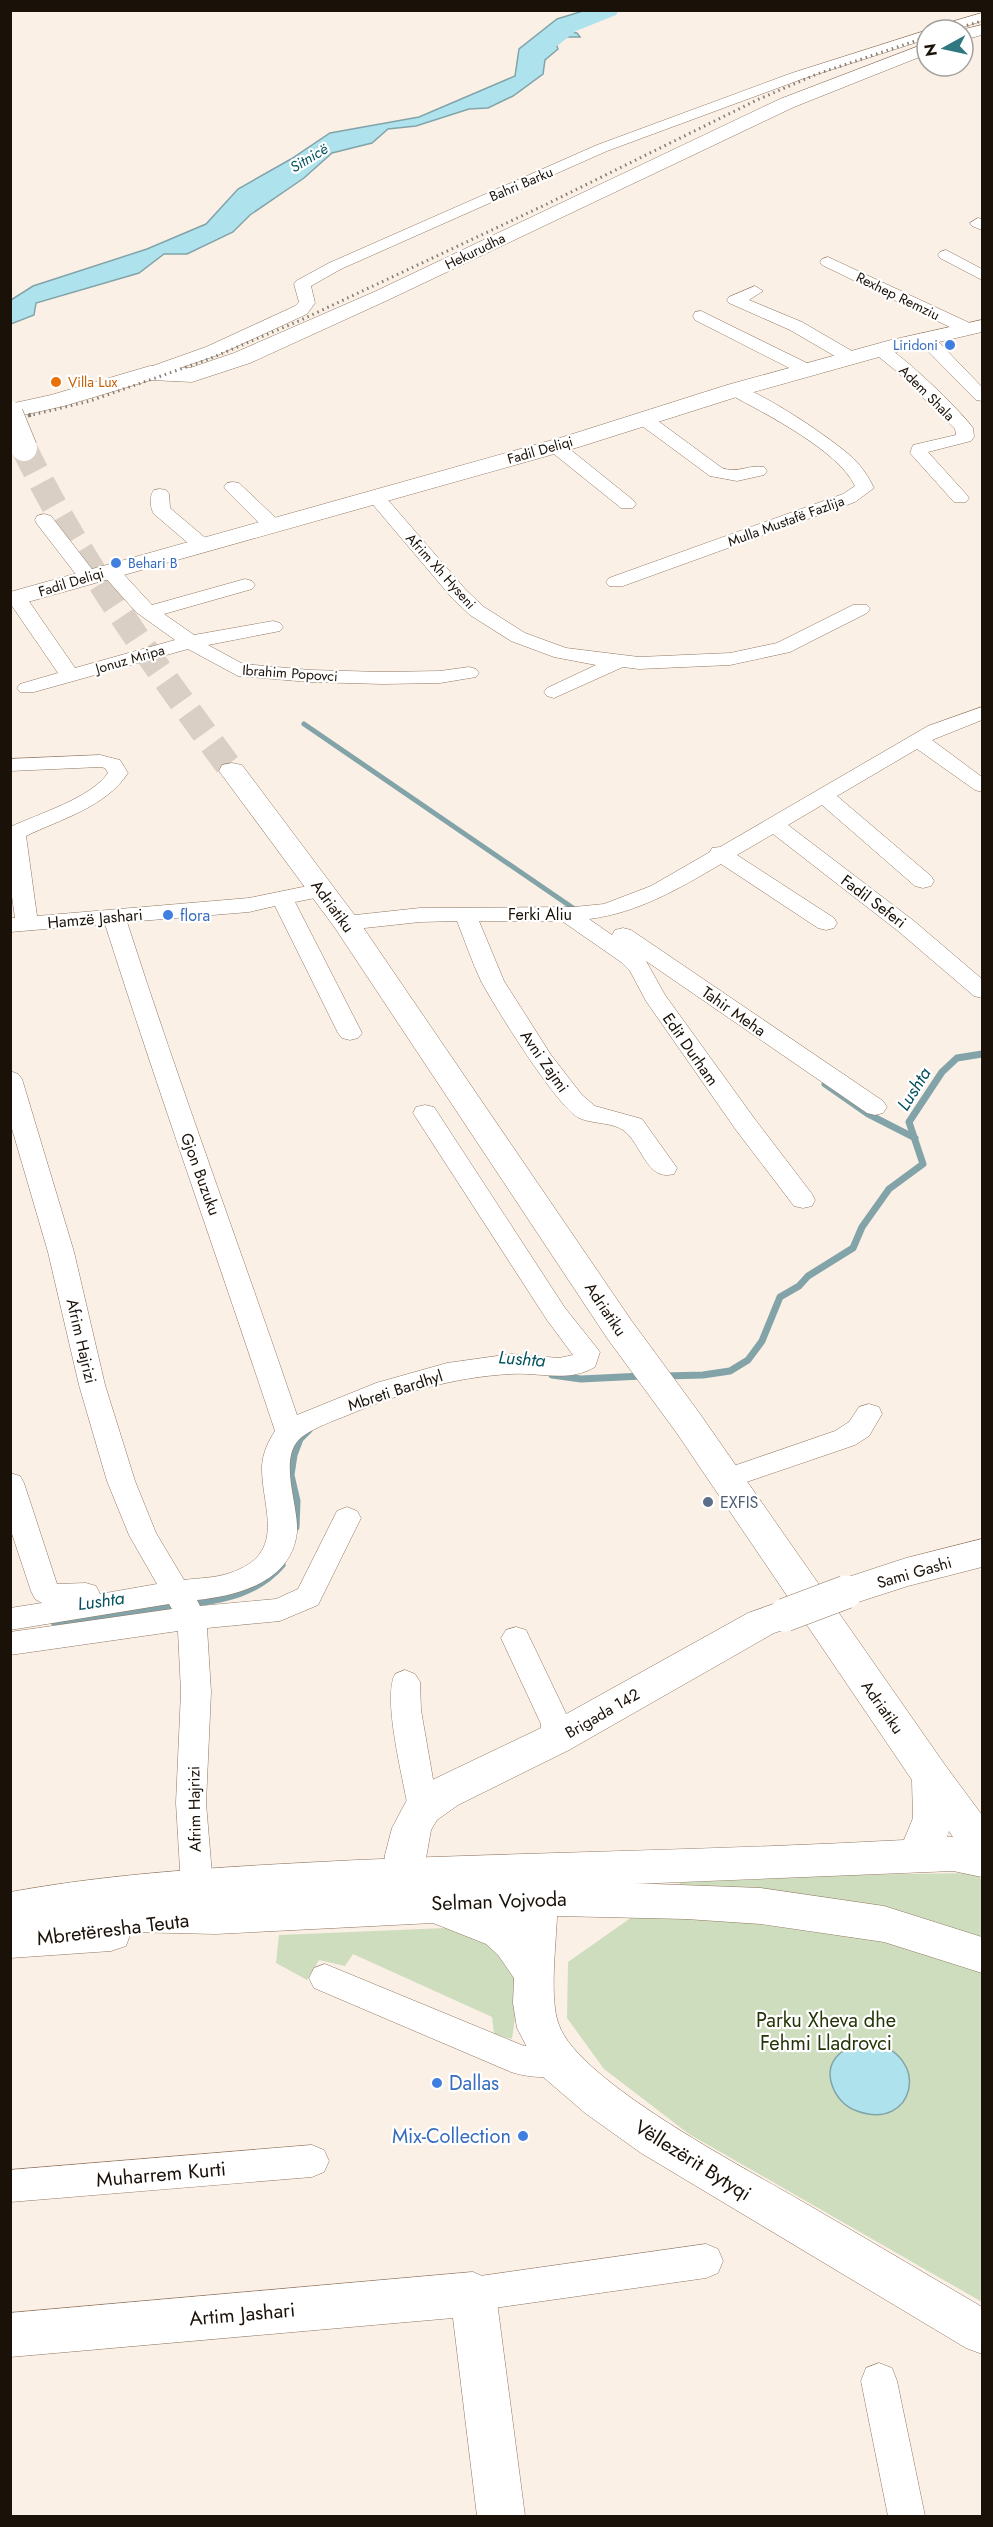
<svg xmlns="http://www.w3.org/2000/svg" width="993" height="2527" viewBox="0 0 993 2527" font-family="Jost,sans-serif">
  <rect width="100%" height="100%" fill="#fbf0e6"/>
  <!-- green -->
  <g fill="#ceddbd">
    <polygon points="977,1873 982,1881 982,2302 689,2134 604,2069 567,2018 568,1962 689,1877"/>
    <polygon points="470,1927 515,1954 519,1991 512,2039 494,2034 492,2017 353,1954 345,1966 319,1960 307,1980 276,1963 279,1935"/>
  </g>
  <!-- water -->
  <g fill="#aee3ee" stroke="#82a4a9" stroke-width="1.5">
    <polygon points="583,11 601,11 595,13 603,18 579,23 569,32 577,33 580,37 554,37 558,49 545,60 543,74 513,96 488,108 469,109 416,126 388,129 372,143 332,153 304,178 250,215 233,232 187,254 164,254 139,273 36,303 34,315 11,324 11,300 33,286 147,249 206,224 238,189 291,159 330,133 419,117 515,76 519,49 557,19"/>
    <path d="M871,2042C933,2056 914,2132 857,2111C845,2107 836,2097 832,2085C823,2058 848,2043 871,2042Z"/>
  </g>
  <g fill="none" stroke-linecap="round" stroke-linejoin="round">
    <!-- stream-far1 -->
    <polyline stroke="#82a4a9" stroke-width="5" points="304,724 573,908"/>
    <!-- stream -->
    <g stroke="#82a4a9" stroke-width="7">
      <polyline points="825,1084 868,1114 915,1138"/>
      <polyline points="552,1375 581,1379 642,1376"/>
      <polyline points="665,1376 703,1375 730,1371 748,1360 762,1341 780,1297 799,1286 808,1276 853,1248 862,1227 889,1189 923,1164 909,1122 942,1072 957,1058 982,1054"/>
      <polyline points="296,1527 297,1501 291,1475 294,1455 300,1439 309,1430"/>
      <path d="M191,1604C226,1599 258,1593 282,1565"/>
      <polyline points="54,1622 180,1606"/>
    </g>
    <!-- river -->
    <path fill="#aee3ee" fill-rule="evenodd" d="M587,10H619L616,15L576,31L557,46L549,48L541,46L538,41C549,24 569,18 587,10Z"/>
    <!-- primary-tunnel -->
    <path stroke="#d9cfc5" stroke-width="26" stroke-dasharray="26 13" stroke-linecap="butt" d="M24,448C81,564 156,667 232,771"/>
    <defs>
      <g id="street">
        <polygon points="982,13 982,21 954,30 932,30 934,27"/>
        <polygon points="928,30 927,39 802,79 607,151 341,269 311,286 315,303 307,314 218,355 150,378 144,377 141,373 144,369 206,347 295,306 299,302 294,284 296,281 329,263 597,145 792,73"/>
        <polygon points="978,218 982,219 982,230 972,226 970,223"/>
        <polygon points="946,250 982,269 982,280 940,258 938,255 940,252"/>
        <polygon points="828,257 974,325 976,329 974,333 962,333 822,265 820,262 822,259"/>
        <polygon points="755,286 763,291 749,300 802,322 857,354 859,358 857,362 845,362 790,330 729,303 727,300 729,297"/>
        <polygon points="701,311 813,366 816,370 813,374 801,374 695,320 693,316 695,312"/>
        <polygon points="925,333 931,334 982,387 982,401 976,400 919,342 917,338 919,334"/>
        <path d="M880,344C897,348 962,412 973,428L974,437L971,441L928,452L966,494L969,498L966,502H954L910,453L913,445L956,435L955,429L895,370L874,353L872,349Z"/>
        <path d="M735,385C763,392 831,438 853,458C862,467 868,476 874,488L855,502L623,586H609L606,582L609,578L843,494L855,486C838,450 764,413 729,394L726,390L729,386Z"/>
        <path d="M644,414L650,415L722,468C737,474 750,464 764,467L767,471L764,475L737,481L710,476L638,423L635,419L638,415Z"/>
        <polygon points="555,441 561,442 633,500 636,504 633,508 621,508 549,450 546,446 549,442"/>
        <polygon points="233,482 239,483 279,521 281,525 279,529 265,529 227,491 224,487 227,483"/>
        <path d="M160,489L166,490L169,494L170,508L209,541L211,545L209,549H195L154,514C150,508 149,496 154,490Z"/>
        <polygon points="375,491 381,492 466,590 484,607 525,633 566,648 639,657 730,653 777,643 853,605 867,605 870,609 867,613 790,652 730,665 639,669 623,667 554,698 547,696 544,692 547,688 596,665 554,657 511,641 470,615 452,598 369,500 366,496 369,492"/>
        <polygon points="44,514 51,516 95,573 98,577 95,581 81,581 37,524 35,520 37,516"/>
        <polygon points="110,565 117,567 152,605 245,579 252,581 255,585 252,589 164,614 194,635 273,621 280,623 283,627 280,631 208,645 243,664 310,670 383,672 440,671 469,667 476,669 479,673 476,677 440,683 383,684 310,682 238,676 188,649 34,692 20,692 17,688 20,684 58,673 10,603 10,594 24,594 75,668 175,640 136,612 103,575 101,571 103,567"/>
        <path d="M982,707V720L932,740L982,777V792L975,790L917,749L837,796L931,876L934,881L931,886L923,888L915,886L822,805L788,825L914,921L982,979V998L974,996L898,931L773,834L737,855L834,918L837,923L834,928L826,930L818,928L721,864C680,888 638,913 589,919L612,935L615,930L623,928L631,930L883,1101L887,1107L883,1113L875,1115L867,1113L646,961L665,995L754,1118L812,1194L815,1200L812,1206L803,1208L794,1206L736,1130L646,1001L630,971L621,962L562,921H479L504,981L551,1055L582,1095L595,1106L642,1119L677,1168L674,1174C646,1182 642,1143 623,1130C611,1122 592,1124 579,1118C556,1106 495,1007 481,981C472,962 465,941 457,921L420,922L346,930L338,928L335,923L338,918L346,916L420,908L574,907L604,904L651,886L710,852L712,848L720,847L928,726Z"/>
        <path d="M100,755L120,760L128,773C106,807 61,819 26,836L37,916L249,898L322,883L330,885L333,890L330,895L295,902L362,1033L358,1038L350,1040L342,1038L338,1033L275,906L249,912L127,922C180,1087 241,1250 297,1415L376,1383L447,1363L511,1354L559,1358L573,1355L547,1320L413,1113L416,1107L425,1105L434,1107L565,1308L600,1352L595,1367C567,1383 541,1372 511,1374C454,1377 400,1393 348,1415C333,1421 316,1427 303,1436C276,1455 299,1505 297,1532C292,1582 237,1596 197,1600L200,1606L276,1599L298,1589L337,1511L347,1507L357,1511L361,1518L318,1605L280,1621L207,1628L211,1692L206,1803L213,1886L208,1895L197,1899L186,1895L181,1886L176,1803L181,1692L178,1631L10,1655V1632L172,1609L169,1604L10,1630V1608L42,1603L35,1599L31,1591L10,1528V1473L20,1476L24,1483L57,1584L86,1583L96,1586L100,1594L157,1584L129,1535L107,1481L79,1385L48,1252L10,1122V1071L18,1074L22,1079L74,1252L105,1385L135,1481L156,1533L184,1580C199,1578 216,1578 230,1573C289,1553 261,1508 262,1466C263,1452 268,1442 275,1431C219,1262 159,1094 105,924L10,932V918H15L10,882V827C38,814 91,798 108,773L105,768L100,767L10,771V759Z"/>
        <polygon points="869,1404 879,1407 882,1414 869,1436 855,1445 726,1489 716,1486 712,1479 716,1472 835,1431 849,1422 859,1407"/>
        <polygon points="516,1627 526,1630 571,1724 570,1739 566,1748 555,1751 544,1748 540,1739 541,1724 501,1638 506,1630"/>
        <path d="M405,1670L415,1674L420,1682L421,1710L438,1808L434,1817L423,1821L412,1817L408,1808C403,1778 382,1698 395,1674Z"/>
        <path d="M325,1964L524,2046L557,2047L569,2051L574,2062L569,2073C551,2079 529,2078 511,2072L314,1988L309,1978L314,1968Z"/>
        <polygon points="312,2145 324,2150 329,2161 324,2172 312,2177 10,2202 10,2170"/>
        <polygon points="706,2244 718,2249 723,2261 718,2273 706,2278 473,2311 461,2306 455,2294 461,2282 473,2277"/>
        <polygon points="879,2363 892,2368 897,2381 925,2516 888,2516 861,2381 866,2368"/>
      </g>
      <g id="secondary">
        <polygon points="982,25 982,35 963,40 963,30 961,30"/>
        <polygon points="927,43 927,54 794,107 388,300 250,363 192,382 151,380 64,406 10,418 10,404 51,395 150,366 190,368 234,353 374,292 780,99"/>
        <polygon points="982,320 982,332 904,350 743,395 579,447 10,607 10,592 563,437 727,385 891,340"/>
        <polygon points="982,1539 982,1567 908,1586 846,1606 833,1602 827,1592 833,1582 906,1558"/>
        <path d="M785,1600L798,1605L804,1615L798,1625L774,1633L569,1750L458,1805L437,1820L431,1830L423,1875L417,1887L414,1889L574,1881L761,1888L884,1906L982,1937V1973L884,1942L761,1924L686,1919L557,1916C556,1945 549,2000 559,2025C579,2081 743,2167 798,2199C860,2235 921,2271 982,2307V2354L966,2348L641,2153L585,2113L542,2076L517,2028L513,2003L514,1978L498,1955L486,1944L433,1923L216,1934L131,1932L126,1946L111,1951L10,1958V1922L44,1920L41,1913L47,1901L61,1895L216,1898L395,1889L389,1887L383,1875L385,1855L392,1828L409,1796L430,1781L541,1728L748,1613Z"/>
        <polygon points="473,2272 489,2279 496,2294 525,2516 477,2516 453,2318 10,2357 10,2313"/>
      </g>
      <path id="primary" d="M232,763L242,765L356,917L631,1320L700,1414L945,1765L982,1815V1877L953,1871L409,1893L210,1903L90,1914L10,1928V1892C125,1871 241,1866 357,1860C540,1852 722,1850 904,1840L913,1818L912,1780L676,1432L607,1338L335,928L219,771L222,765ZM949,1831L953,1837H947Z"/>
    </defs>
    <!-- street casing -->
    <use href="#street" stroke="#917761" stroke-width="1"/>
    <!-- secondary casing -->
    <use href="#secondary" stroke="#917761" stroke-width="1"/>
    <!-- primary casing -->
    <use href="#primary" stroke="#917761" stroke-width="1"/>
    <!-- street -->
    <use href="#street" fill="#fff" fill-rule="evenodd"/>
    <!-- secondary -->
    <use href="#secondary" fill="#fff" fill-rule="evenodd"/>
    <!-- primary -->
    <use href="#primary" fill="#fff" fill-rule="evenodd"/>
    <!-- rail-far1 -->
    <g stroke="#857b72" stroke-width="3" stroke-dasharray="1.5 4" stroke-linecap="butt">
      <polyline points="951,30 982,21"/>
      <polyline points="28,416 90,401 209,359 301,320 547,204 757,100 817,74 927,37"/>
    </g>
    <!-- rail -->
    <polyline stroke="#857b72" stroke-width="4" stroke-dasharray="2 4.5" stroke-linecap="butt" points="10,420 34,414"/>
    <defs>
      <polyline id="secondary-bridge" points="785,1615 846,1592"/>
      <polyline id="primary-bridge" points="10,414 24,448"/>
    </defs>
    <!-- secondary-bridge casing -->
    <use href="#secondary-bridge" stroke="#917761" stroke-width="34" stroke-linecap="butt"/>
    <!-- primary-bridge casing -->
    <use href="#primary-bridge" stroke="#917761" stroke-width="27" stroke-linecap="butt"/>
    <!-- secondary-bridge -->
    <use href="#secondary-bridge" stroke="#fff" stroke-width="33"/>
    <!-- primary-bridge -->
    <use href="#primary-bridge" stroke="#fff" stroke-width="26"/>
  </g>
  <!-- markers -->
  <g fill="#3f7fe0" stroke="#fff" stroke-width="2">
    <circle cx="950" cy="345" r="6"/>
    <circle cx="116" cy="563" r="6"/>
    <circle cx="168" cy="915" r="6"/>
    <circle cx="437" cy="2083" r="6"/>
    <circle cx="523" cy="2136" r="6"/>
  </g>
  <circle fill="#e8710a" stroke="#fff" stroke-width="2" cx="56" cy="382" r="6"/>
  <circle fill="#5c6f8a" stroke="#fff" stroke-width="2" cx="708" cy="1502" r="6"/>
  <g text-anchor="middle" stroke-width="4.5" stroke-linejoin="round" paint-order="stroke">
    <!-- far-street labels -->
    <g font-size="14" fill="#1a1108" stroke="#fff">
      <text transform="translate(521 184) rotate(-23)" y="5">Bahri Barku</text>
      <text transform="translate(475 251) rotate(-26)" y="5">Hekurudha</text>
      <text transform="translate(898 296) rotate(26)" y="5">Rexhep Remziu</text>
      <text transform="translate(927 393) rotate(45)" y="5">Adem Shala</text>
      <text transform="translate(540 450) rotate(-16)" y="5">Fadil Deliqi</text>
      <text transform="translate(786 521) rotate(-20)" y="5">Mulla Mustafë Fazlija</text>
      <text transform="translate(441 571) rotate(48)" y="5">Afrim Xh Hyseni</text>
      <text transform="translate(71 582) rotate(-17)" y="5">Fadil Deliqi</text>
      <text transform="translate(130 659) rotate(-16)" y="5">Jonuz Mripa</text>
      <text transform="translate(290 673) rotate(4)" y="5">Ibrahim Popovci</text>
    </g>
    <!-- far-shop labels -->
    <g font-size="14" fill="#366cbe" stroke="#fff" text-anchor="end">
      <text x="938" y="350">Liridoni</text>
      <text x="128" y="568" text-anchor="start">Behari B</text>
    </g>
    <!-- far-food labels -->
    <g font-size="14" fill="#c56008" stroke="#fff" text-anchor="start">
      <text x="68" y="387">Villa Lux</text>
    </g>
    <!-- far-water labels -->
    <g font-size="15" font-style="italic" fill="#04525e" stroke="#fff">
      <text transform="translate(309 158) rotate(-31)" y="5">Sitnicë</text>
    </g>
    <!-- street labels -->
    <g font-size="16" fill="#1a1108" stroke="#fff">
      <text transform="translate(874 901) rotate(37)" y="6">Fadil Seferi</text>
      <text transform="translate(333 906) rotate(54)" y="6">Adriatiku</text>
      <text x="540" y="920">Ferki Aliu</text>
      <text transform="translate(95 918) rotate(-5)" y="6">Hamzë Jashari</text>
      <text transform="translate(734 1011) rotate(35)" y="6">Tahir Meha</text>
      <text transform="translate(691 1049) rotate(55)" y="6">Edit Durham</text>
      <text transform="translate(545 1061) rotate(55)" y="6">Avni Zajmi</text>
      <text transform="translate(201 1174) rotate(70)" y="6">Gjon Buzuku</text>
      <text transform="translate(606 1309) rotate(56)" y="6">Adriatiku</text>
      <text transform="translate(82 1341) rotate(77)" y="6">Afrim Hajrizi</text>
      <text transform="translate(395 1390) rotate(-18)" y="6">Mbreti Bardhyl</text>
      <text transform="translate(914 1572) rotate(-16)" y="6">Sami Gashi</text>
      <text transform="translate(883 1707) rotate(55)" y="6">Adriatiku</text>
      <text transform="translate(602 1713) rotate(-30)" y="6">Brigada 142</text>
      <text transform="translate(194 1809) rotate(-91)" y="6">Afrim Hajrizi</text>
    </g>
    <!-- shop labels -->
    <g font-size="16" fill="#366cbe" stroke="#fff" text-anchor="start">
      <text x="180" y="921">flora</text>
    </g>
    <!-- service labels -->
    <g font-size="16" fill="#4e5e75" stroke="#fff" text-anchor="start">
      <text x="720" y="1508">EXFIS</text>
    </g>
    <!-- water labels -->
    <g font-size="18" font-style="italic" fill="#04525e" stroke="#fff">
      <text transform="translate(914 1089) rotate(-58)" y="6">Lushta</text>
      <text transform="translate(522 1359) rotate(4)" y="6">Lushta</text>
      <text transform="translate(101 1601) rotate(-8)" y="6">Lushta</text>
    </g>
    <!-- near-street labels -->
    <g font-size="20" fill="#1a1108" stroke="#fff">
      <text transform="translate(499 1901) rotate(-2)" y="7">Selman Vojvoda</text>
      <text transform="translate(113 1929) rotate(-7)" y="7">Mbretëresha Teuta</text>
      <text transform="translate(693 2160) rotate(32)" y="7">Vëllezërit Bytyqi</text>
      <text transform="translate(161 2174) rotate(-5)" y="7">Muharrem Kurti</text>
      <text transform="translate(242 2314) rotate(-5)" y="7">Artim Jashari</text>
    </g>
    <!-- near-park labels -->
    <g font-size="20" fill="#243407" stroke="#fff">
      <text x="826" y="2027">Parku Xheva dhe<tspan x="826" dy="23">Fehmi Lladrovci</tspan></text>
    </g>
    <!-- near-shop labels -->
    <g font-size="20" fill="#366cbe" stroke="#fff" text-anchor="start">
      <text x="449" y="2090">Dallas</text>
      <text x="511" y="2143" text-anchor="end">Mix-Collection</text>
    </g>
  </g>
  <!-- border -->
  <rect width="993" height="2527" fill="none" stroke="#1a1108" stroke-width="24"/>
  <!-- north arrow -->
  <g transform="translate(945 48) rotate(262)"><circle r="28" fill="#ffffff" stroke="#a3a09c" stroke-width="1.5"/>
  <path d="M0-4.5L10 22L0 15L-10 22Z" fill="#307880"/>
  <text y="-9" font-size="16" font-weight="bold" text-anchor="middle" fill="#1a1108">N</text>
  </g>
</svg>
